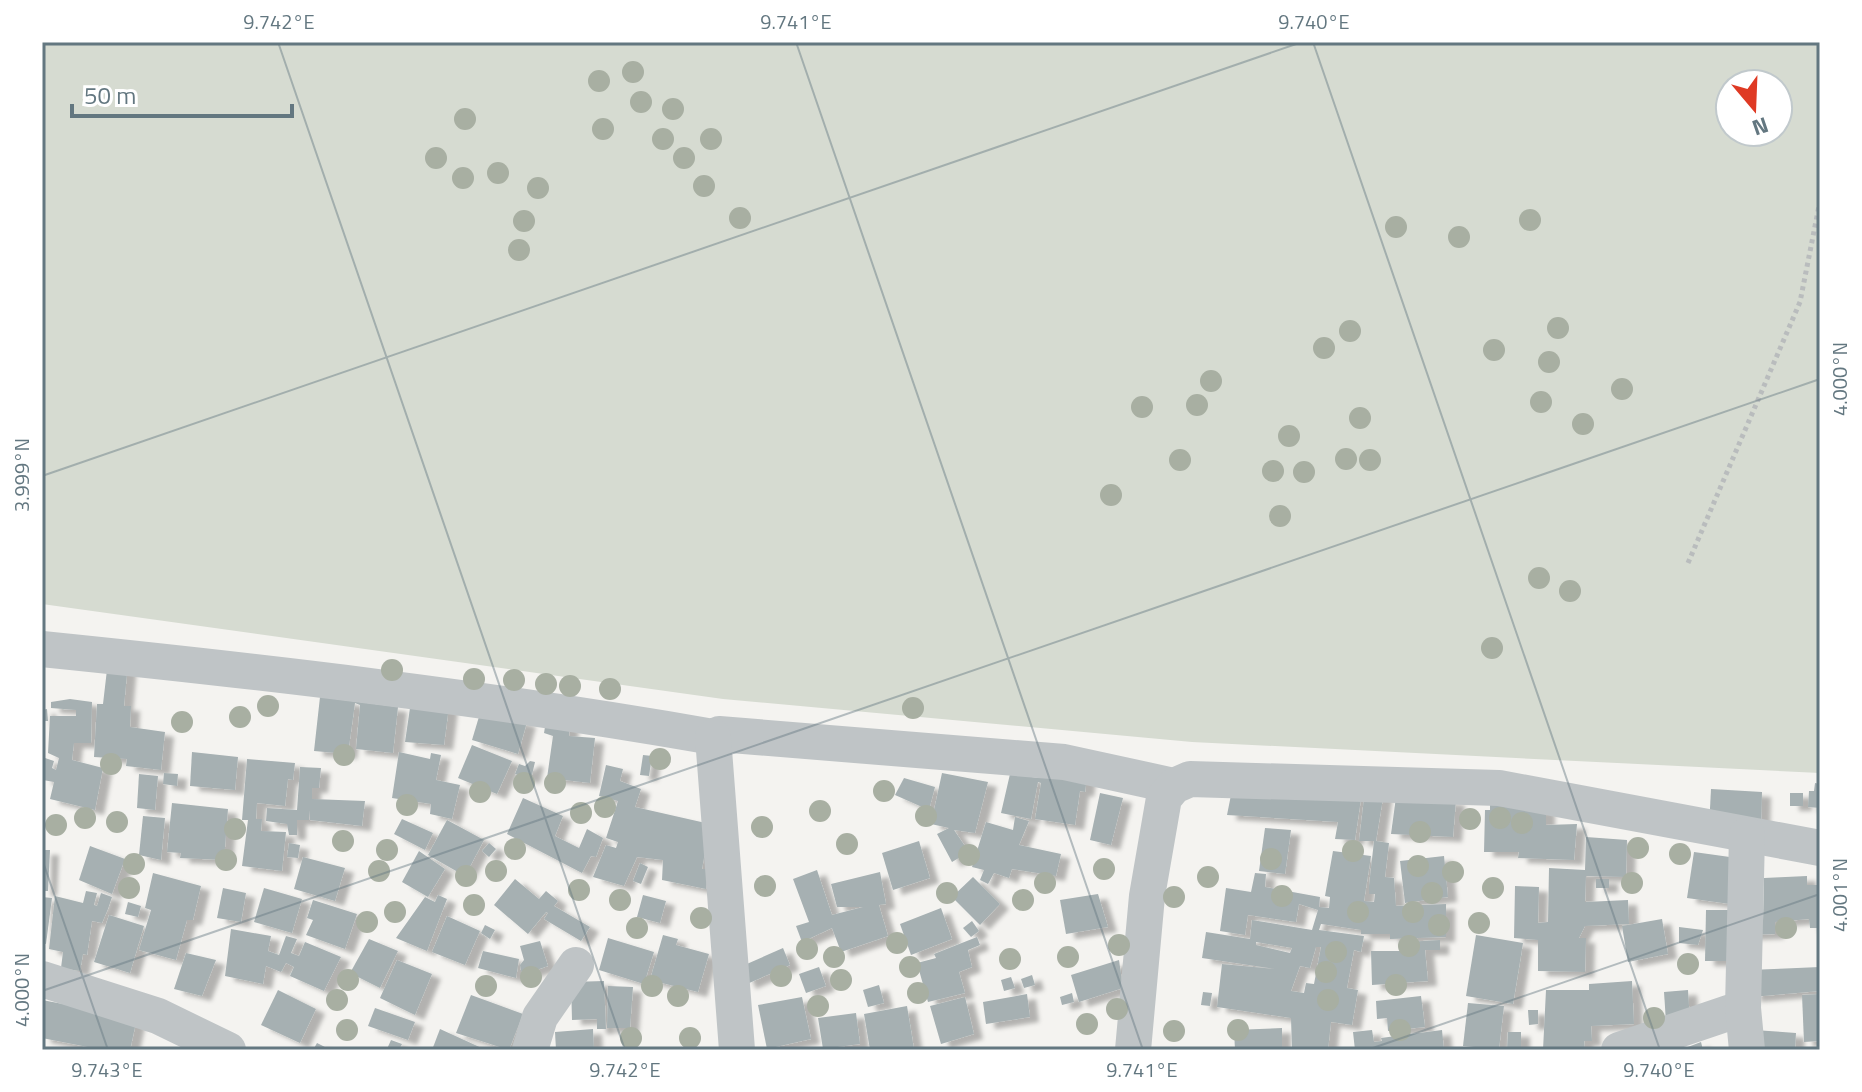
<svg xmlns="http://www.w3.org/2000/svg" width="1862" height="1092" viewBox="0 0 1862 1092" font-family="'Titillium Web',sans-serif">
  <defs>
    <filter id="shadow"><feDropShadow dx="9" dy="5" stdDeviation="2" flood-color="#0004"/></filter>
  </defs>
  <rect width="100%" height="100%" fill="#f4f3f0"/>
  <!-- green -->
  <path fill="#d6dbd1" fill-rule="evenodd" d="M42,42H1820V773L1192,742L723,699L42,604ZM1730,84H1778V132H1730Z"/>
  <!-- building -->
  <g fill="#a6b0b2" fill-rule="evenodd" filter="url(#shadow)">
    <polygon points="108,661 128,663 124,706 131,706 130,727 165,732 161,770 126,766 127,759 94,757 97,704 103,704"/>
    <polygon points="320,697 398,707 393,753 356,749 360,705 355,703 348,754 314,751"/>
    <polygon points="70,699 92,702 91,743 74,743 72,760 103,768 95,810 50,799 54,782 43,780 45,758 54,761 52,768 56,770 59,758 48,753 50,716 76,716 76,710 51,708 51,702"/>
    <polygon points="411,701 449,706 444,745 405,742"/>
    <polygon points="47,709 48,721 42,721 42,710"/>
    <polygon points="481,710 527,722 518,754 472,740"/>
    <polygon points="546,721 570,722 569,736 595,738 590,783 547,778 553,736 544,733"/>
    <polygon points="472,745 512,761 497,794 458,778"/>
    <polygon points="192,752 238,757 235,790 190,786"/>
    <polygon points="399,752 430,759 431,753 441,755 436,780 460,785 452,819 430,814 431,804 392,798"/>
    <polygon points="643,755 652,756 649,776 640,775"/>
    <polygon points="247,759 295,763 293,780 288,779 285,806 257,803 256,819 262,819 261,831 286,832 282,871 242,866 248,820 242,820"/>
    <polygon points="530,761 535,762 531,779 515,774 519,764 525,766"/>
    <polygon points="606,765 623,769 620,781 641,789 635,807 710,824 702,869 708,869 706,889 662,880 663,860 637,857 624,886 593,877 606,845 616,848 618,842 606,838 618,801 599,796"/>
    <polygon points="300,767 321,768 319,788 312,788 312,799 365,801 362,826 310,820 309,810 309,820 297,820 297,835 289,835 287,824 266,821 267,808 297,810"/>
    <polygon points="1040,772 1087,777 1085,792 1080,791 1075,825 1035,819 1041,783 1038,782 1031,819 1001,813 1010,774 1039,778"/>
    <polygon points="164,773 178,774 177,786 163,784"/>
    <polygon points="942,773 988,782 975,833 954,830 969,852 952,862 937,834 949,828 931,824"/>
    <polygon points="139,774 158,776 155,810 137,808"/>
    <polygon points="904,778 935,787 929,810 895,795"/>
    <polygon points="1815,783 1820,784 1820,808 1808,807 1809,791 1814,791"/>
    <polygon points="1711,789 1762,792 1761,830 1709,828"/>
    <polygon points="1232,790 1362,792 1355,840 1335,839 1338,822 1227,815"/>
    <path d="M1365,790L1384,792L1376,841L1389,843L1385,877L1394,878L1396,906L1446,904V937L1390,939V934H1361V930L1321,924L1319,930L1364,936L1361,952L1354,950L1347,988L1358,990L1352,1025L1331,1022L1328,1050H1292L1291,1018L1217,1007L1222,964L1275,969L1202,958L1206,932L1250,939L1252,920L1312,930L1318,910L1299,904L1296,922L1248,915L1245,935L1220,931L1226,888L1251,892L1255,873L1266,874L1265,887L1320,897L1319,907L1329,908L1330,897L1325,896L1333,851L1371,856L1364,901L1374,902L1375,894H1369V886L1374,841H1359ZM1256,942L1292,948L1290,953L1256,945ZM1316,947H1321L1314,984L1306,983L1304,993L1291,991L1300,966L1310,968Z"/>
    <polygon points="1100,793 1123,798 1111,845 1090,840"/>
    <rect x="1790" y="793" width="13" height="13"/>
    <polygon points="1396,797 1456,800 1453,837 1391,834"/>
    <polygon points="523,798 563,816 555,836 579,848 587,829 603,838 596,857 591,856 582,873 507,834"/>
    <polygon points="172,803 228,809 224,860 180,858 181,853 167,852"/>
    <polygon points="1490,803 1546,808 1546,825 1577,824 1574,860 1518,858 1519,852 1484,852 1485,810 1490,810"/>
    <polygon points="143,816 165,818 161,860 139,855"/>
    <polygon points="1015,817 1029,821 1019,845 1061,854 1056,876 1012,869 1009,878 994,873 988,884 980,880 984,870 972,867 986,822 1013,830"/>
    <polygon points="402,819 433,833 425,850 394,834"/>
    <polygon points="447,820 484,840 465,876 428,855"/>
    <polygon points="1265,828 1291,830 1285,874 1259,871"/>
    <polygon points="1586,837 1627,840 1626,877 1586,876 1585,902 1628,900 1629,924 1585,926 1579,938 1586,938 1585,972 1538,971 1538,940 1514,938 1515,886 1539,887 1538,923 1548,922 1549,868 1585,870"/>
    <polygon points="919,841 930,878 893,890 882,853"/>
    <polygon points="289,843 300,845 298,858 287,857"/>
    <polygon points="489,843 496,849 489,857 482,851"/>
    <polygon points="90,846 125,859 112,894 79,880"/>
    <polygon points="42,850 50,850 48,891 42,891"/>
    <polygon points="419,851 445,869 428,897 402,882"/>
    <polygon points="1694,852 1744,859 1737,905 1687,898"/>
    <polygon points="1444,856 1448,897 1405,903 1400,861"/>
    <polygon points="303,857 345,868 335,901 294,889"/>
    <polygon points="640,863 648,867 641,884 633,881"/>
    <polygon points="817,870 832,915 863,907 837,907 831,884 880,872 886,904 879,905 888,936 841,952 832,928 802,942 796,926 809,922 793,879"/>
    <polygon points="153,873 201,886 193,920 187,920 176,960 139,950 151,910 145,908"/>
    <polygon points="1807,876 1807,885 1820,885 1820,928 1810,928 1809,919 1775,922 1775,934 1748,935 1748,921 1763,921 1764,878"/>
    <polygon points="973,877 1000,904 980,925 952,897"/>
    <polygon points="515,879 539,899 546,891 558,901 554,906 590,927 581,941 544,919 548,913 546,912 528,934 494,905"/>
    <rect x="1596" y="879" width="13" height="9"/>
    <polygon points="223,888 246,893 241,922 217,918"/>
    <polygon points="264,888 302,899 292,933 254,922"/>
    <polygon points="86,891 97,893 94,905 97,906 101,893 112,897 108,909 102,923 92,921 87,955 83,954 80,971 61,968 63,952 49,949 55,896 83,903"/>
    <polygon points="1098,894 1108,927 1066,934 1060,900"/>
    <polygon points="438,895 447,899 427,951 396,938 425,897 435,902"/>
    <polygon points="643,895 666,901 660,923 637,917"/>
    <polygon points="42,897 52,898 46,944 42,943"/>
    <polygon points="313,900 357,914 345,949 306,935 313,920 307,918"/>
    <polygon points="128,902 141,906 138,917 125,914"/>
    <polygon points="941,908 952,939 911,955 900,924"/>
    <polygon points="1706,910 1739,910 1738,961 1705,961"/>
    <polygon points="109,915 144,926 130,973 94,962"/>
    <polygon points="447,916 480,931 465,965 432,952"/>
    <polygon points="1662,919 1668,954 1628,962 1622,926"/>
    <polygon points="972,921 979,931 971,937 963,928"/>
    <polygon points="485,925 495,930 490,939 481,933"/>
    <polygon points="1679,927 1703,930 1698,945 1679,943"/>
    <polygon points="231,929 271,936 268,951 279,955 286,936 297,939 291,953 299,956 305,942 341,957 324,991 290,976 294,967 286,963 281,972 266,966 263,984 225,976"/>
    <polygon points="663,935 678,939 676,945 709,954 698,992 650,980"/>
    <polygon points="1476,935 1523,943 1513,1004 1466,996"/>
    <polygon points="977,937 980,945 968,950 972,967 959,972 965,993 928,1002 917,963 936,958 934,954"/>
    <polygon points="608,938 654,952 644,984 599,970"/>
    <polygon points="369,939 398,951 380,988 350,973"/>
    <polygon points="1440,940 1440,950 1425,950 1428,981 1372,985 1371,951 1406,951 1406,942"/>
    <polygon points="540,941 548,966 522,975 520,965 524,960 520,946"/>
    <polygon points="783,948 790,965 747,984 740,967"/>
    <polygon points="483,951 519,959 516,978 478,968"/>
    <polygon points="186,953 216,960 202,996 174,989"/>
    <polygon points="397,960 432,974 415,1015 380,998"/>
    <polygon points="1119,960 1123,988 1079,1002 1071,975"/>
    <polygon points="819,967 826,986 806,993 799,974"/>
    <polygon points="1820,967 1820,991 1752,997 1750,970"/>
    <polygon points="1032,975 1035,985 1024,988 1021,979"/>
    <polygon points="1011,977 1015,988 1004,991 1001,980"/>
    <polygon points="604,981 606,1029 597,1029 597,1019 572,1020 571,982"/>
    <polygon points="1632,981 1634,1024 1591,1026 1592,1041 1584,1041 1585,1050 1543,1050 1546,990 1589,990 1589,984"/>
    <polygon points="879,985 884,1003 868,1007 863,990"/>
    <polygon points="608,986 633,987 630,1028 607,1028"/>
    <polygon points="278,990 316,1009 300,1043 261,1025"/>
    <polygon points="1688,990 1690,1021 1666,1022 1664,992"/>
    <polygon points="1203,992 1212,993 1210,1006 1201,1005"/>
    <polygon points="1072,993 1074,1002 1062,1005 1060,997"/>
    <polygon points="1027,994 1030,1017 986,1024 983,1002"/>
    <polygon points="1820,994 1820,1041 1804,1042 1802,995"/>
    <polygon points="471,995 523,1014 509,1050 456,1033"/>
    <polygon points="1421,996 1425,1027 1388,1031 1387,1018 1377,1019 1376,1001"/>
    <polygon points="802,997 811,1039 767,1049 758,1005"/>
    <polygon points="965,997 974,1034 941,1044 930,1006"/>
    <polygon points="42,1000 137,1018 130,1050 103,1050 42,1038"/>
    <polygon points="1468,1003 1504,1006 1499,1049 1463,1046"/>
    <polygon points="907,1006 914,1049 870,1050 864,1014"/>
    <polygon points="375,1008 415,1022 408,1040 368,1026"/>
    <polygon points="1528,1010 1538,1010 1538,1024 1529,1025"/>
    <polygon points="856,1013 860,1044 823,1049 818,1018"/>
    <polygon points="1282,1028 1282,1050 1235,1050 1234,1030"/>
    <polygon points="440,1029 486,1050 432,1050"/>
    <polygon points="593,1029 594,1050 556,1050 555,1032"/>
    <polygon points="1372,1030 1374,1042 1382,1041 1381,1038 1442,1030 1444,1050 1355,1050 1353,1032"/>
    <polygon points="1754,1030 1796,1033 1795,1050 1753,1050"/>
    <polygon points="1508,1032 1521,1032 1521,1050 1507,1050"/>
    <polygon points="391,1040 402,1044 399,1050 387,1049"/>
    <polygon points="1701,1042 1703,1050 1680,1050"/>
    <polygon points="317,1043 331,1050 313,1050"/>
  </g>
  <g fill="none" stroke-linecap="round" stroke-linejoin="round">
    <!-- path -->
    <polyline stroke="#b9bcbd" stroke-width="5" stroke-dasharray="4 4" stroke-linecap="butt" points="1688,563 1800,302 1820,201"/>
    <!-- minor -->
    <g stroke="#bfc4c6" stroke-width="36">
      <path d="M42,649C267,672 490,698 713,737L719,734L1064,762L1174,786"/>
      <polyline points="713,737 737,1050"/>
      <polyline points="42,979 158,1016 228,1050"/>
      <polyline points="530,1050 540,1017 576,965"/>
      <polyline points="1133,1050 1147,896 1164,798 1174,786 1190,779 1499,788 1820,848"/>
      <polyline points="1619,1050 1743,1008"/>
      <polyline points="1747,1050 1743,1008 1747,835"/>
    </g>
  </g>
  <!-- trees -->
  <g fill="#a8afa2">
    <circle cx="633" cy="72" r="11"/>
    <circle cx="599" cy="81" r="11"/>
    <circle cx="641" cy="102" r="11"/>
    <circle cx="673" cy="109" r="11"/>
    <circle cx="465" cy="119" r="11"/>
    <circle cx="603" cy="129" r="11"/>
    <circle cx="663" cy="139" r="11"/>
    <circle cx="711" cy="139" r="11"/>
    <circle cx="436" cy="158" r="11"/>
    <circle cx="684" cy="158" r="11"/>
    <circle cx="498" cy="173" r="11"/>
    <circle cx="463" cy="178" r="11"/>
    <circle cx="704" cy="186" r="11"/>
    <circle cx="538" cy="188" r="11"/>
    <circle cx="740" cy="218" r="11"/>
    <circle cx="1530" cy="220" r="11"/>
    <circle cx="524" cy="221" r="11"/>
    <circle cx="1396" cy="227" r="11"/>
    <circle cx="1459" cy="237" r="11"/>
    <circle cx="519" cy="250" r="11"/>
    <circle cx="1558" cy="328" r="11"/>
    <circle cx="1350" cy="331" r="11"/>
    <circle cx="1324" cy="348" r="11"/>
    <circle cx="1494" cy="350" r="11"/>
    <circle cx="1549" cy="362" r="11"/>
    <circle cx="1211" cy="381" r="11"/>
    <circle cx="1622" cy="389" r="11"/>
    <circle cx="1541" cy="402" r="11"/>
    <circle cx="1197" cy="405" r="11"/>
    <circle cx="1142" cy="407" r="11"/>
    <circle cx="1360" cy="418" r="11"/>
    <circle cx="1583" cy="424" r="11"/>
    <circle cx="1289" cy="436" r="11"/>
    <circle cx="1346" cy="459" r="11"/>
    <circle cx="1180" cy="460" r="11"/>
    <circle cx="1370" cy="460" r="11"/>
    <circle cx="1273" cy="471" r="11"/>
    <circle cx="1304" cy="472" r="11"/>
    <circle cx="1111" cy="495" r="11"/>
    <circle cx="1280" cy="516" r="11"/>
    <circle cx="1539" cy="578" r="11"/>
    <circle cx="1570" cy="591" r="11"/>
    <circle cx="1492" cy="648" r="11"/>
    <circle cx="392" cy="670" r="11"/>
    <circle cx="474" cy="679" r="11"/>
    <circle cx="514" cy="680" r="11"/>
    <circle cx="546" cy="684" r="11"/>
    <circle cx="570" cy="686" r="11"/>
    <circle cx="610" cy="689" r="11"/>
    <circle cx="268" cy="706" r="11"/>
    <circle cx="913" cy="708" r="11"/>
    <circle cx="240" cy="717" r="11"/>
    <circle cx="182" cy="722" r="11"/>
    <circle cx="344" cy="755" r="11"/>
    <circle cx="660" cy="759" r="11"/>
    <circle cx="111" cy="764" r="11"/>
    <circle cx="524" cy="783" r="11"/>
    <circle cx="555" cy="783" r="11"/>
    <circle cx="884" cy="791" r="11"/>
    <circle cx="480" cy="792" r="11"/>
    <circle cx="407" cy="805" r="11"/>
    <circle cx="605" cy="807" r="11"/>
    <circle cx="820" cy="811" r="11"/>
    <circle cx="581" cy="813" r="11"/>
    <circle cx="926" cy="816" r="11"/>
    <circle cx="85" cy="818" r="11"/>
    <circle cx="1500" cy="818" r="11"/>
    <circle cx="1470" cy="819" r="11"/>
    <circle cx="117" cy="822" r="11"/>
    <circle cx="1522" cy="823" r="11"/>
    <circle cx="56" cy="825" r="11"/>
    <circle cx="762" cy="827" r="11"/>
    <circle cx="235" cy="829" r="11"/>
    <circle cx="1420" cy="832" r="11"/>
    <circle cx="343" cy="841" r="11"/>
    <circle cx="847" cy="844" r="11"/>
    <circle cx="1638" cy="848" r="11"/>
    <circle cx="515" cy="849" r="11"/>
    <circle cx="387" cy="850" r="11"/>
    <circle cx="1353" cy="851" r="11"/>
    <circle cx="1680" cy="854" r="11"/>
    <circle cx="969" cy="855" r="11"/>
    <circle cx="1271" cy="859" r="11"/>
    <circle cx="226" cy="860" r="11"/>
    <circle cx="134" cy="864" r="11"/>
    <circle cx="1418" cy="866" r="11"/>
    <circle cx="1104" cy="869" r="11"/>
    <circle cx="379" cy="871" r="11"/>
    <circle cx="496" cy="871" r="11"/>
    <circle cx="1453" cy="872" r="11"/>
    <circle cx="466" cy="876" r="11"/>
    <circle cx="1208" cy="877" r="11"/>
    <circle cx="1045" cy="883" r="11"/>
    <circle cx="1632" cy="883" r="11"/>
    <circle cx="765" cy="886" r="11"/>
    <circle cx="129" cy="888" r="11"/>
    <circle cx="1493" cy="888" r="11"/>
    <circle cx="579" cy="890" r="11"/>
    <circle cx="947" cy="893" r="11"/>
    <circle cx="1432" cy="893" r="11"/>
    <circle cx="1282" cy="896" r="11"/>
    <circle cx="1174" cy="897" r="11"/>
    <circle cx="620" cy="900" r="11"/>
    <circle cx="1023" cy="900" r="11"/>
    <circle cx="474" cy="905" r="11"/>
    <circle cx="395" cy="912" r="11"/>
    <circle cx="1358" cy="912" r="11"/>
    <circle cx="1413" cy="912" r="11"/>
    <circle cx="701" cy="918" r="11"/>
    <circle cx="367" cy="922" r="11"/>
    <circle cx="1479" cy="923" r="11"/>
    <circle cx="1439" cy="925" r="11"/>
    <circle cx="637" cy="928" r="11"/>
    <circle cx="1786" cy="928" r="11"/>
    <circle cx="897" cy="943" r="11"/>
    <circle cx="1119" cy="945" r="11"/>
    <circle cx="1409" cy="946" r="11"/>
    <circle cx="807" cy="949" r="11"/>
    <circle cx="1336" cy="952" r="11"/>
    <circle cx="834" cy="957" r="11"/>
    <circle cx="1068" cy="957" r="11"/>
    <circle cx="1010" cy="959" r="11"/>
    <circle cx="1688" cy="964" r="11"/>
    <circle cx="910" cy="967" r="11"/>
    <circle cx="1326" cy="972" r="11"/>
    <circle cx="781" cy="976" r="11"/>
    <circle cx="531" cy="977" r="11"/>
    <circle cx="348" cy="980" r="11"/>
    <circle cx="841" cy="980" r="11"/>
    <circle cx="1396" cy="985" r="11"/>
    <circle cx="486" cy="986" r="11"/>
    <circle cx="652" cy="986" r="11"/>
    <circle cx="918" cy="993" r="11"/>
    <circle cx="678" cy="996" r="11"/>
    <circle cx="337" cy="1000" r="11"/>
    <circle cx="1328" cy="1000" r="11"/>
    <circle cx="818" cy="1006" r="11"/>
    <circle cx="1117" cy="1009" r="11"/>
    <circle cx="1654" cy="1018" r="11"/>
    <circle cx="1087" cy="1024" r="11"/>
    <circle cx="347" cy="1030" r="11"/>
    <circle cx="1238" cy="1030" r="11"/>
    <circle cx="1400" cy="1030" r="11"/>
    <circle cx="1174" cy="1031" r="11"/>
    <circle cx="631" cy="1038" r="11"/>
    <circle cx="690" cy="1038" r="11"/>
  </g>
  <!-- ticks -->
  <path fill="none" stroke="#637780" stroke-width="2" stroke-opacity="0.45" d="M278,42L625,1050M796,42L1143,1050M1313,42L1660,1050M42,476L1302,42M42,859L108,1050M42,991L1820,379M1367,1050L1820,894"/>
  <!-- border -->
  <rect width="1862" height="1092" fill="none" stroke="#ffffff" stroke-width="88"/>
  <!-- north arrow -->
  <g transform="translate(1754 108) rotate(161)"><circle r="38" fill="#ffffff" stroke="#c1c9cc" stroke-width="2"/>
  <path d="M0-6L14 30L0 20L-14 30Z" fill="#df3a24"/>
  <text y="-12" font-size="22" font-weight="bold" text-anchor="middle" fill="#637780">N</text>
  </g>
  <!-- scale -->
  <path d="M72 104v12h220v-12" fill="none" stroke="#637780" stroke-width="4"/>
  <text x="84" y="104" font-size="24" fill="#637780" stroke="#ffffff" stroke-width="6" paint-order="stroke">50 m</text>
  <rect x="44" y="44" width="1774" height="1004" fill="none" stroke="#637780" stroke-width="3"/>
  <g font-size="20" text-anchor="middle" fill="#637780">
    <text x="279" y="29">9.742°E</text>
    <text x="796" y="29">9.741°E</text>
    <text x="1314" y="29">9.740°E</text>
    <text transform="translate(1840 379) rotate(-90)" y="7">4.000°N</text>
    <text transform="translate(22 475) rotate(-90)" y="7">3.999°N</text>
    <text transform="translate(1840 895) rotate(-90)" y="7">4.001°N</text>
    <text transform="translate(22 990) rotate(-90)" y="7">4.000°N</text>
    <text x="107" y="1077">9.743°E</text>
    <text x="625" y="1077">9.742°E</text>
    <text x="1142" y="1077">9.741°E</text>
    <text x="1659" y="1077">9.740°E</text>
  </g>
</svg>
